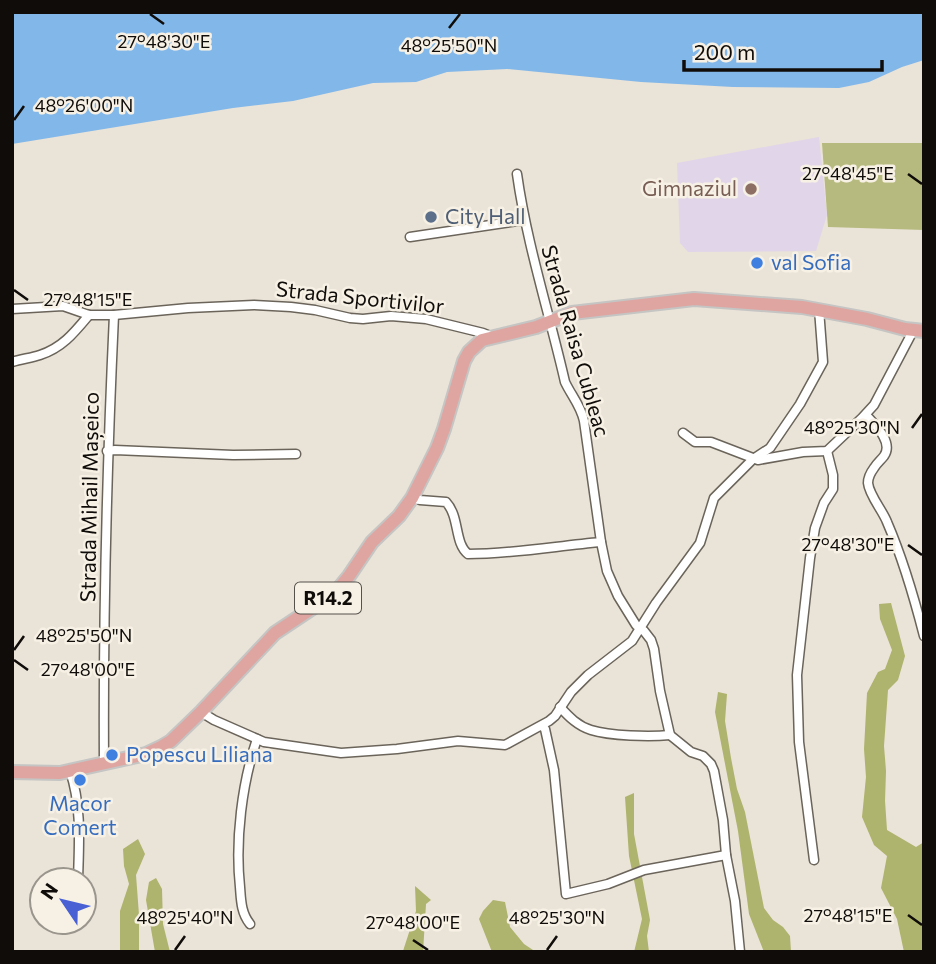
<svg xmlns="http://www.w3.org/2000/svg" width="936" height="964" viewBox="0 0 936 964" font-family="Commissioner,sans-serif">
  <rect width="100%" height="100%" fill="#eae3d8"/>
  <!-- education -->
  <polygon fill="#e1d5e9" points="819,137 827,215 816,251 688,252 680,243 677,163"/>
  <!-- green -->
  <polygon fill="#b6ba7e" points="822,143 924,143 924,230 828,227"/>
  <!-- forest -->
  <g fill="#aeb36d">
    <polygon points="891,603 905,656 898,680 888,690 884,746 886,771 885,801 887,830 916,847 924,842 924,952 904,952 897,919 881,888 887,856 874,845 862,817 866,777 864,749 867,693 878,672 885,669 892,650 880,619 879,604"/>
    <polygon points="718,692 727,694 725,721 731,758 737,789 745,812 764,908 773,920 783,927 790,936 791,952 764,952 749,914 738,831 715,712"/>
    <polygon points="634,793 634,834 650,920 647,936 649,952 634,952 642,919 629,856 625,797"/>
    <polygon points="138,839 145,854 136,875 139,915 139,952 120,952 120,911 129,884 124,866 123,849"/>
    <polygon points="156,878 162,889 163,924 170,952 155,952 146,900 149,882"/>
    <polygon points="415,886 431,900 426,904 423,952 398,952 403,951 416,911"/>
    <polygon points="493,900 505,902 510,927 524,944 536,952 492,952 479,919 483,911"/>
  </g>
  <!-- water -->
  <polygon fill="#82b7e9" points="12,12 924,12 924,60 902,67 869,82 839,88 733,87 641,82 507,69 447,72 416,82 373,83 293,101 233,108 12,144"/>
  <g fill="none" stroke-linecap="round" stroke-linejoin="round">
    <defs>
      <g id="minor">
        <path d="M517,174C527,245 549,312 565,382C571,395 581,406 584,421L601,542L607,571L618,596L636,625L644,631L651,640L654,649L660,691L670,735L691,752L703,756L711,764L714,771L723,820L726,855L735,901L740,952"/>
        <polyline points="410,237 524,220"/>
        <polyline points="12,309 63,306 89,315 114,315 188,308 254,305 291,307 315,310 350,318 363,319 391,316 426,319 483,333 493,337"/>
        <path d="M12,362C21,359 31,358 40,355C62,348 74,333 89,315"/>
        <path d="M866,415C874,424 894,442 884,456C881,460 877,463 874,468C871,472 868,478 868,483C869,495 883,511 887,522C903,559 914,597 924,636"/>
        <polyline points="683,433 695,442 711,442 758,460 803,452 827,451 862,418 874,405 913,331"/>
        <polyline points="107,451 115,450 233,455 296,454"/>
        <path d="M412,498L420,500L446,502C460,517 454,543 468,554C513,554 556,546 601,542"/>
        <path d="M560,707C569,717 578,726 591,730C610,736 650,737 670,735"/>
        <polyline points="201,712 214,720 264,742 341,753 397,749 458,741 505,745 549,721 555,716 571,692 588,675 632,641 656,603 700,543 714,498 753,459 770,448 800,404 823,362 819,309"/>
        <polyline points="542,726 545,729 554,770 566,894 608,884 644,870 726,855"/>
        <path d="M104,764C103,615 107,465 114,315"/>
        <path d="M70,771C82,806 79,844 78,880"/>
        <polyline points="814,860 799,742 797,675 810,558 815,528 824,503 833,489 833,475 827,451"/>
        <path d="M250,924C241,913 241,900 240,887C235,840 242,783 257,739"/>
      </g>
      <polyline id="primary" points="12,772 60,773 146,754 161,747 171,741 201,712 275,633 335,593 349,576 372,542 399,516 412,498 437,448 444,429 464,361 469,352 482,340 536,327 572,313 694,299 802,307 867,319 905,329 924,331"/>
    </defs>
    <!-- minor casing -->
    <use href="#minor" stroke="#6a645a" stroke-width="11"/>
    <!-- primary casing -->
    <use href="#primary" stroke="#c5c5c4" stroke-width="16"/>
    <!-- minor -->
    <use href="#minor" stroke="#fff" stroke-width="8"/>
    <!-- primary -->
    <use href="#primary" stroke="#dfa5a1" stroke-width="12"/>
  </g>
  <!-- ticks -->
  <path fill="none" stroke="#0f0c09" stroke-width="2.5" d="M150,14L164,24M449,28L460,14M14,120L24,106M908,174L922,184M14,290L28,300M912,428L922,414M908,545L922,555M14,650L24,636M14,660L28,670M908,915L922,925M413,940L428,950M175,950L185,936M547,950L557,936"/>
  <!-- markers -->
  <circle fill="#8d6e63" stroke="#f7f1e5" stroke-width="2.5" cx="751" cy="189" r="7"/>
  <circle fill="#5c6f8a" stroke="#f7f1e5" stroke-width="2.5" cx="431" cy="217" r="7"/>
  <g fill="#3f7fe0" stroke="#f7f1e5" stroke-width="2.5">
    <circle cx="757" cy="263" r="7"/>
    <circle cx="112" cy="755" r="7"/>
    <circle cx="80" cy="780" r="7"/>
  </g>
  <g text-anchor="middle" stroke-width="5" stroke-linejoin="round" paint-order="stroke">
    <!-- shield labels -->
    <rect fill="#f7f1e5" stroke="#55514b" stroke-width="2" x="295" y="582.5" width="66" height="31" rx="5"/>
    <g font-size="19" font-weight="bold" fill="#0f0c09">
      <text x="328" y="605">R14.2</text>
    </g>
    <!-- education labels -->
    <g font-size="21" fill="#785e54" stroke="#f7f1e5" text-anchor="end">
      <text x="737" y="196">Gimnaziul</text>
    </g>
    <!-- service labels -->
    <g font-size="21" fill="#4e5e75" stroke="#f7f1e5" text-anchor="start">
      <text x="445" y="224">City Hall</text>
    </g>
    <!-- shop labels -->
    <g font-size="21" fill="#366cbe" stroke="#f7f1e5" text-anchor="start">
      <text x="771" y="270">val Sofia</text>
      <text x="126" y="762">Popescu Liliana</text>
      <text x="80" y="811" text-anchor="middle">Macor<tspan x="80" dy="24">Comert</tspan></text>
    </g>
    <!-- street labels -->
    <g font-size="21" fill="#0f0c09" stroke="#f7f1e5">
      <text transform="translate(360 298) rotate(6)" y="7">Strada Sportivilor</text>
      <text transform="translate(575 341) rotate(74)" y="7">Strada Raisa Cubleac</text>
      <text transform="translate(90 497) rotate(-89)" y="7">Strada Mihail Mașeico</text>
    </g>
  </g>
  <g font-size="18" text-anchor="middle" fill="#0f0c09" stroke="#f7f1e5" stroke-width="5" stroke-linejoin="round" paint-order="stroke">
    <text x="164" y="48">27°48'30"E</text>
    <text x="449" y="52">48°25'50"N</text>
    <text x="84" y="112">48°26'00"N</text>
    <text x="848" y="180">27°48'45"E</text>
    <text x="88" y="306">27°48'15"E</text>
    <text x="852" y="434">48°25'30"N</text>
    <text x="848" y="551">27°48'30"E</text>
    <text x="84" y="642">48°25'50"N</text>
    <text x="88" y="676">27°48'00"E</text>
    <text x="848" y="922">27°48'15"E</text>
    <text x="185" y="924">48°25'40"N</text>
    <text x="557" y="924">48°25'30"N</text>
    <text x="413" y="929">27°48'00"E</text>
  </g>
  <!-- border -->
  <rect width="936" height="964" fill="none" stroke="#0f0c09" stroke-width="28"/>
  <!-- north arrow -->
  <g transform="translate(63 901) rotate(305)"><circle r="33" fill="#f7f1e5" stroke="#9a958d" stroke-width="2"/>
  <path d="M0-5L12 26L0 18L-12 26Z" fill="#4860d4"/>
  <text y="-10" font-size="19" font-weight="bold" text-anchor="middle" fill="#0f0c09">N</text>
  </g>
  <!-- scale -->
  <path d="M684 60v10h198v-10" fill="none" stroke="#0f0c09" stroke-width="3.5"/>
  <text x="694" y="60" font-size="21" fill="#0f0c09" stroke="#f7f1e5" stroke-width="5" paint-order="stroke">200 m</text>
</svg>
